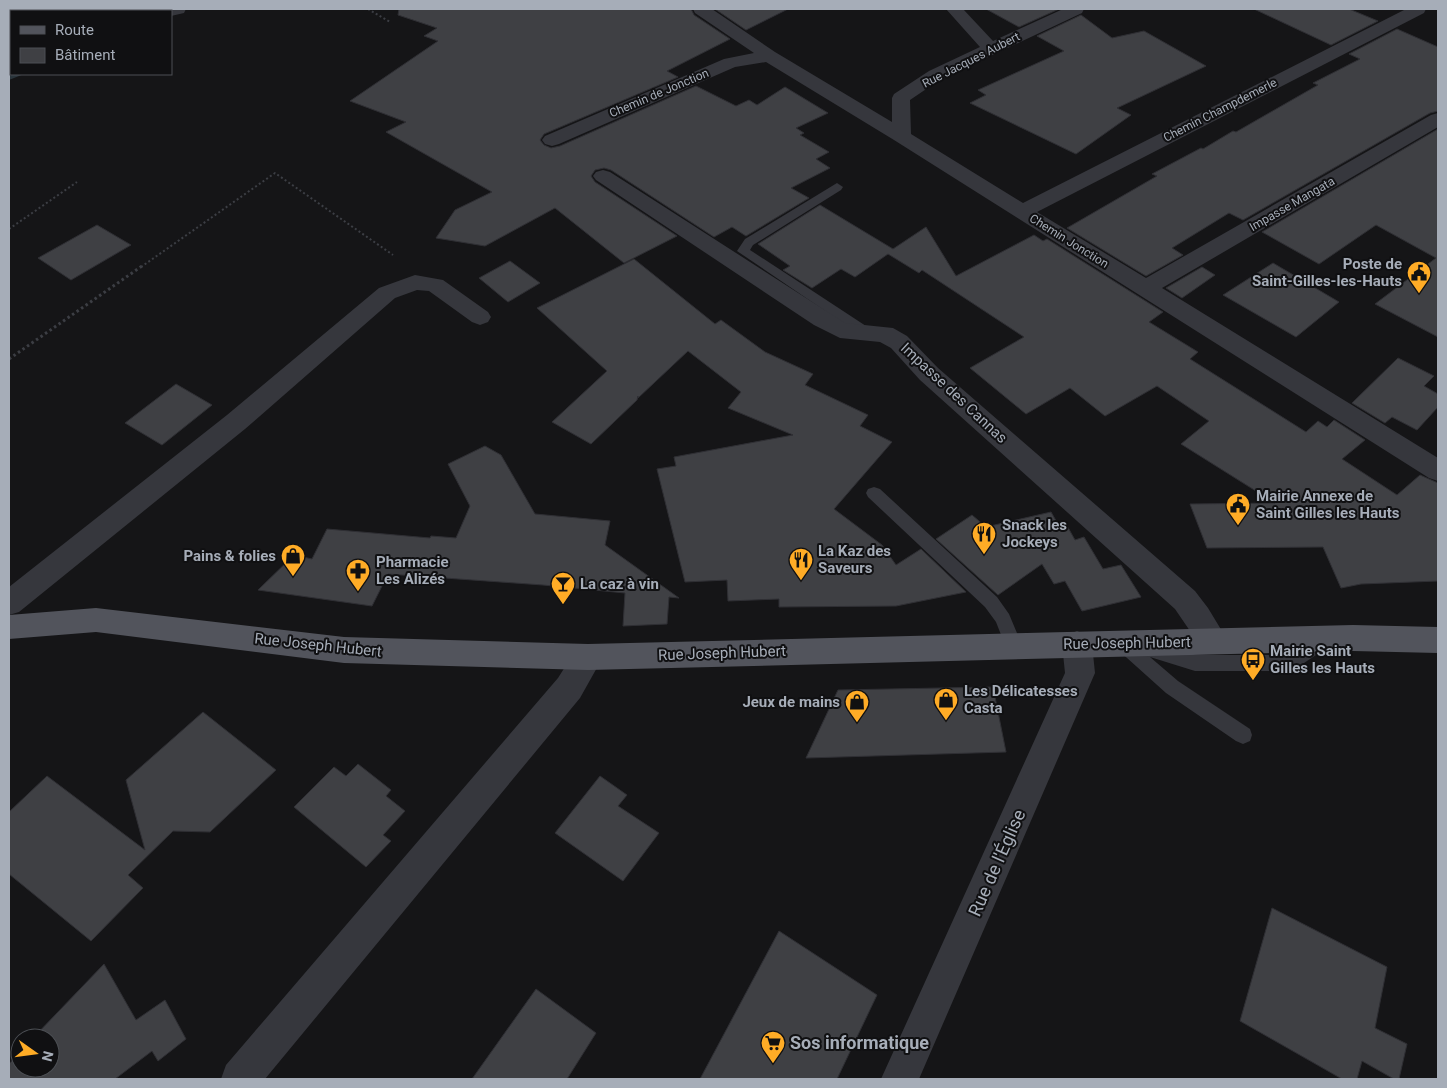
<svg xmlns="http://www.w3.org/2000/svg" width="1447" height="1088" viewBox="0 0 1447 1088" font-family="Roboto,sans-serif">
  <rect width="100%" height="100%" fill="#151517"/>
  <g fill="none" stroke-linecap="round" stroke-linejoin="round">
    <!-- stream -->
    <g fill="#2a353c" fill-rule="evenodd">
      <polygon points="142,9 149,9 148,11 141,11"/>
      <polygon points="14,74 24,74 9,80 9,76"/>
    </g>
  </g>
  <!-- building -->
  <g fill="#3f4044" stroke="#2f2f34">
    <polygon points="399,9 691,9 694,15 730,39 667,71 678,77 544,134 540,140 544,145 551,148 560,146 696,86 736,106 749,100 757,105 785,87 828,113 796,128 804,133 800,135 829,152 816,159 830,168 791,188 809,198 746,236 732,227 714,237 611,170 604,168 595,170 591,176 595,182 677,236 624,263 555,208 485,246 436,238 455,210 492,192 386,132 406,122 350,101 438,41 424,36 437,28 398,15"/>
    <polygon points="715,9 788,9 746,30"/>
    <polygon points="986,9 1059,9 1019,27"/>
    <polygon points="1254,9 1349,9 1378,21 1331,45"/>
    <polygon points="1081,15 1112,38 1144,31 1206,66 1117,108 1131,115 1076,154 970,103 986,95 978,90 1064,51 1037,36"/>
    <polygon points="1397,29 1438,47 1438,111 1430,113 1243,220 1229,213 1172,248 1183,255 1146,276 1067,228 1157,176 1152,174 1201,148 1203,149 1233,131 1236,132 1318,85 1313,83 1360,59 1349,54"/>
    <polygon points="1438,129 1438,337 1375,304 1436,258 1376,225 1319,264 1262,232"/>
    <polygon points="820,205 893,249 926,227 956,276 1034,235 1043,241 1047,239 1163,312 1149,322 1198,352 1190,359 1306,432 1318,421 1327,427 1334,420 1365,440 1342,459 1397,495 1420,475 1438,483 1438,581 1361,584 1341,588 1323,547 1207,548 1190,504 1275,503 1181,444 1209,421 1157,386 1105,416 1070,388 1026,414 970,368 1024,337 922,270 919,273 888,254 855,277 841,269 812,288 783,270 790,266 758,244"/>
    <polygon points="97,225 131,245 71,280 38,258"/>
    <polygon points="634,259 715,324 721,320 765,352 813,374 805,385 868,415 860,426 892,442 834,509 882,545 896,565 921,549 966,592 896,606 779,607 779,599 728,601 727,580 685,582 657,469 676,466 674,457 793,435 728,408 741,392 688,351 638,398 638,396 637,400 591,444 552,422 607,371 537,308"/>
    <polygon points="510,261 540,283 508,302 479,278"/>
    <polygon points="1273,263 1339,302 1296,337 1223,295"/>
    <polygon points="1202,267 1215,275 1182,298 1166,288"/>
    <polygon points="1398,358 1434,376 1424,386 1438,394 1438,407 1417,430 1392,417 1385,423 1352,403"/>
    <polygon points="176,384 212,405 162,445 125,423"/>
    <polygon points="485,446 501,455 535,514 610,521 605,545 679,598 669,597 667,624 623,626 625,593 543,585 388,574 372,606 258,590 294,555 312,559 327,529 430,538 431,536 456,538 470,506 448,464"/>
    <polygon points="1051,512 1059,526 1066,524 1075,540 1084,537 1103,569 1121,565 1141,597 1082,611 1065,581 1054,584 1042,564 998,595 936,539 972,515 986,527"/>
    <polygon points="993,687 1006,752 806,758 838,690"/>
    <polygon points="203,712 276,770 210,832 173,831 128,875 143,888 91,941 9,874 9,812 47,776 145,850 126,780"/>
    <polygon points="358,764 391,790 386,796 405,811 383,835 391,841 366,867 294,807 334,767 346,776"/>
    <polygon points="600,776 627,795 618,806 659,833 623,881 555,833"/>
    <polygon points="1272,908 1387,967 1375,1028 1407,1044 1399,1079 1394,1079 1362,1061 1357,1079 1342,1079 1240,1021"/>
    <polygon points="779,931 877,995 837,1079 700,1079"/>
    <polygon points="104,964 136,1020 165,1000 186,1039 158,1061 152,1051 115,1079 9,1079 9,1064 20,1052 20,1068 50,1068 50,1038 33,1038"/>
    <polygon points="536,989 596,1033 567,1079 472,1079"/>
  </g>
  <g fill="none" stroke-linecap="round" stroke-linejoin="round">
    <!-- path-far1 -->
    <g stroke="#3c3e44" stroke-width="2" stroke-dasharray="2 2.5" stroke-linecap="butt">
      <polyline points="368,9 390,22"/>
      <polyline points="9,229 77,182"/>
      <polyline points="141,267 275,173 393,255"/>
    </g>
    <!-- path -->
    <polyline stroke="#3c3e44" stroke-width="3" stroke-dasharray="2.5 3" stroke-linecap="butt" points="9,359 142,266"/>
    <!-- service -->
    <g fill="#36373d" fill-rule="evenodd">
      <polygon points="837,183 843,187 841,190 753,245 750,250 869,328 871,331 869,334 859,334 737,251 745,239"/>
      <polygon points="874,487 880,489 997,597 1009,614 1022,645 1019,650 1013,653 1007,650 996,622 985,607 868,497 866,493 868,489"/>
      <path d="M1325,632L1331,635L1334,640L1331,645L1292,671H1195L1150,657L1178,681L1250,729L1252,735L1250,741L1243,744L1236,741L1166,693L1117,649L1114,644L1117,639C1127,635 1133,642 1140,648L1143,644L1149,641L1195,655H1289Z"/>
    </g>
    <!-- minor -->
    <g fill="#36373d" fill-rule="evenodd">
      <polygon points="693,9 712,9 775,52 892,122 892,98 894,94 929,71 980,47 946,9 963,9 993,41 1063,9 1084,9 1082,13 941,79 910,100 911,134 1023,203 1406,9 1426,9 1424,13 1037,212 1146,278 1431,115 1438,113 1438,127 1162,288 1438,458 1438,481 1429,478 894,140 766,62 735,67 559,144 552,146 545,144 542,140 545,136 724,59 754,53 695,13"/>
      <polygon points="603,170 610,172 845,323 893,328 907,336 938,368 1195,591 1208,608 1228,641 1223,650 1213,654 1203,650 1175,609 920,380 891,348 880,342 840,338 814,325 596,180 593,176 596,172"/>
      <polygon points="415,275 443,280 488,312 491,317 488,322 480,325 472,322 429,291 417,290 395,298 245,429 19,612 9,615 9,587 227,415 379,288"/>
      <polygon points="1077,631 1087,635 1092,644 1095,673 919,1079 881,1079 1065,673 1062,644 1067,635"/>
      <polygon points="588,644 599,648 603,657 580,698 265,1079 221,1079 226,1065 558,678 577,648"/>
    </g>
    <!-- tertiary -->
    <g fill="#36373d" fill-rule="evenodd">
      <polygon points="163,9 186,9 184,13 171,16 171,11 162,11"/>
      <rect x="9" y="39" width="2" height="10"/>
    </g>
    <!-- primary -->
    <polygon fill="#52545c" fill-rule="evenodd" points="96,608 344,637 588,644 1353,625 1438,627 1438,653 1353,651 588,670 344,663 96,632 9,639 9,615"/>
  </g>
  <!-- icons -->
  <defs>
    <symbol id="civic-pin" viewBox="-11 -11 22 30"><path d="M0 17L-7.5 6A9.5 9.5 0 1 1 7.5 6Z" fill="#ffac26" stroke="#101012"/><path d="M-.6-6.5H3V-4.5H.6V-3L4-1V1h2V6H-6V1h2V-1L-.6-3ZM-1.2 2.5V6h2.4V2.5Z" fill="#111"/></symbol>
    <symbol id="restaurant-pin" viewBox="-11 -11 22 30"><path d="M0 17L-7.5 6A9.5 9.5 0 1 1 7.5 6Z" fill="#ffac26" stroke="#101012"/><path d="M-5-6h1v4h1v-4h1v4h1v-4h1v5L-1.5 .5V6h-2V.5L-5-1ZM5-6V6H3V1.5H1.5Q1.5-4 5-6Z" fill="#111"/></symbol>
    <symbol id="shop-pin" viewBox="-11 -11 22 30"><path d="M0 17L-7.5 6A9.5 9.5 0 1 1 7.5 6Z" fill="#ffac26" stroke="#101012"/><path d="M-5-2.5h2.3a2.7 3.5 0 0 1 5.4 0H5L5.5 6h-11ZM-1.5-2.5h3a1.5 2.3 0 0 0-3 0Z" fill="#111"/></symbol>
    <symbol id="pharmacy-pin" viewBox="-11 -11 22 30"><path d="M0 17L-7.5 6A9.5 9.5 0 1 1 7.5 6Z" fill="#ffac26" stroke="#101012"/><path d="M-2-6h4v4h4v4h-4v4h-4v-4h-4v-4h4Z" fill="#111"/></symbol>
    <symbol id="bar-pin" viewBox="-11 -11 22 30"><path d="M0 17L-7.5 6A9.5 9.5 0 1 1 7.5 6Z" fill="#ffac26" stroke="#101012"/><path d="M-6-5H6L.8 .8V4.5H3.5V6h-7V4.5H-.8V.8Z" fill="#111"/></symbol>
    <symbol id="bus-pin" viewBox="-11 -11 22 30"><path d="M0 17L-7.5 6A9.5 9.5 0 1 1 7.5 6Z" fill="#ffac26" stroke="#101012"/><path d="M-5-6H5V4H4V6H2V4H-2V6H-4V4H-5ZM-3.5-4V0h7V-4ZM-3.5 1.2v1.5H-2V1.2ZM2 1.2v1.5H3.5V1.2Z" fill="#111"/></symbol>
    <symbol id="supermarket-pin" viewBox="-11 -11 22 30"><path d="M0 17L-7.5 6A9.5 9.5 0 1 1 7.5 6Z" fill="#ffac26" stroke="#101012"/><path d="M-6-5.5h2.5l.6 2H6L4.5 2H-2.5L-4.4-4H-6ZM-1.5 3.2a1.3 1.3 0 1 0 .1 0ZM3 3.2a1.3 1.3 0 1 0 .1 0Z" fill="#111"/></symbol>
  </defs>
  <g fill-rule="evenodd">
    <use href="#civic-pin" x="1405" y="259" width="28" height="38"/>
    <use href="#civic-pin" x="1224" y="491" width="28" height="38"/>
    <use href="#restaurant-pin" x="970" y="520" width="28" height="38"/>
    <use href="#shop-pin" x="279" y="542" width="28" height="38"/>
    <use href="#restaurant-pin" x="787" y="546" width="28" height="38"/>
    <use href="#pharmacy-pin" x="344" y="557" width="28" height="38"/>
    <use href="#bar-pin" x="549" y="570" width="28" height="38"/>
    <use href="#bus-pin" x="1239" y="646" width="28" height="38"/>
    <use href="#shop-pin" x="932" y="686" width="28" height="38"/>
    <use href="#shop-pin" x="843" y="688" width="28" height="38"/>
    <use href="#supermarket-pin" x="759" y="1029" width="28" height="38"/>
  </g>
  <g text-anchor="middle" stroke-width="4" stroke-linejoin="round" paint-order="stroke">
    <!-- far-street labels -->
    <g font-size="12" fill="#a6adb8" stroke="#101012">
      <text transform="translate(971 60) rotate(-27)" y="4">Rue Jacques Aubert</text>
      <text transform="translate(659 93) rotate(-23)" y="4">Chemin de Jonction</text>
      <text transform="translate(1220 110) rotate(-27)" y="4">Chemin Champdemerle</text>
      <text transform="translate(1292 204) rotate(-30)" y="4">Impasse Mangata</text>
      <text transform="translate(1069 241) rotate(32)" y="4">Chemin Jonction</text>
    </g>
    <!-- poi labels -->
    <g font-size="15" font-weight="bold" fill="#a6adb8" stroke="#101012" text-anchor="start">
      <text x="1402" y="269" text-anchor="end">Poste de<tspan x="1402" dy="17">Saint-Gilles-les-Hauts</tspan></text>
      <text x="1256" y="501">Mairie Annexe de<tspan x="1256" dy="17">Saint Gilles les Hauts</tspan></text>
      <text x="1002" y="530">Snack les<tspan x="1002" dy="17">Jockeys</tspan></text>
      <text x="818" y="556">La Kaz des<tspan x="818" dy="17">Saveurs</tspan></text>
      <text x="276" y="561" text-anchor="end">Pains &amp; folies</text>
      <text x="376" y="567">Pharmacie<tspan x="376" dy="17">Les Alizés</tspan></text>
      <text x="580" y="589">La caz à vin</text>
      <text x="1270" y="656">Mairie Saint<tspan x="1270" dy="17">Gilles les Hauts</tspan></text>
      <text x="964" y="696">Les Délicatesses<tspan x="964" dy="17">Casta</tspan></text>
      <text x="840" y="707" text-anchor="end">Jeux de mains</text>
    </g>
    <!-- street labels -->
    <g font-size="15" fill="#a6adb8" stroke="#101012">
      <text transform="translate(954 393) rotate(43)" y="5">Impasse des Cannas</text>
      <text transform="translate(1127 643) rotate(-1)" y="5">Rue Joseph Hubert</text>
      <text transform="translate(318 645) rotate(6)" y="5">Rue Joseph Hubert</text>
      <text transform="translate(722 653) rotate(-2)" y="5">Rue Joseph Hubert</text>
    </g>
    <!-- near-street labels -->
    <g font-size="18" fill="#a6adb8" stroke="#101012">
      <text transform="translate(997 863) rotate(-66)" y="6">Rue de l'Église</text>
    </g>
    <!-- near-poi labels -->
    <g font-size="18" font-weight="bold" fill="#a6adb8" stroke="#101012" text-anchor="start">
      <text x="790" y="1049">Sos informatique</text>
    </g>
  </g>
  <!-- border -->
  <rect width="1447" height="1088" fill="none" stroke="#a6adb8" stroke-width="20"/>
  <!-- legend -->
  <rect x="10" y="10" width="162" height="65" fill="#101012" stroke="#4c4f54"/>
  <rect x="20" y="26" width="25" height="8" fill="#52545c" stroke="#4c4f54"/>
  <text x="55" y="35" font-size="15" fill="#a6adb8">Route</text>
  <rect x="20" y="48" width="25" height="15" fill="#3f4044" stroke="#4c4f54"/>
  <text x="55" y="60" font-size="15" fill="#a6adb8">Bâtiment</text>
  <!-- north arrow -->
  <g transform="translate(35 1053) rotate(104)"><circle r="24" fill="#101012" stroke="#4c4f54"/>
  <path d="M0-4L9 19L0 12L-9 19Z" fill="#ffac26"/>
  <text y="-8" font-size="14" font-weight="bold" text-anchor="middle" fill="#a6adb8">N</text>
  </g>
</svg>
